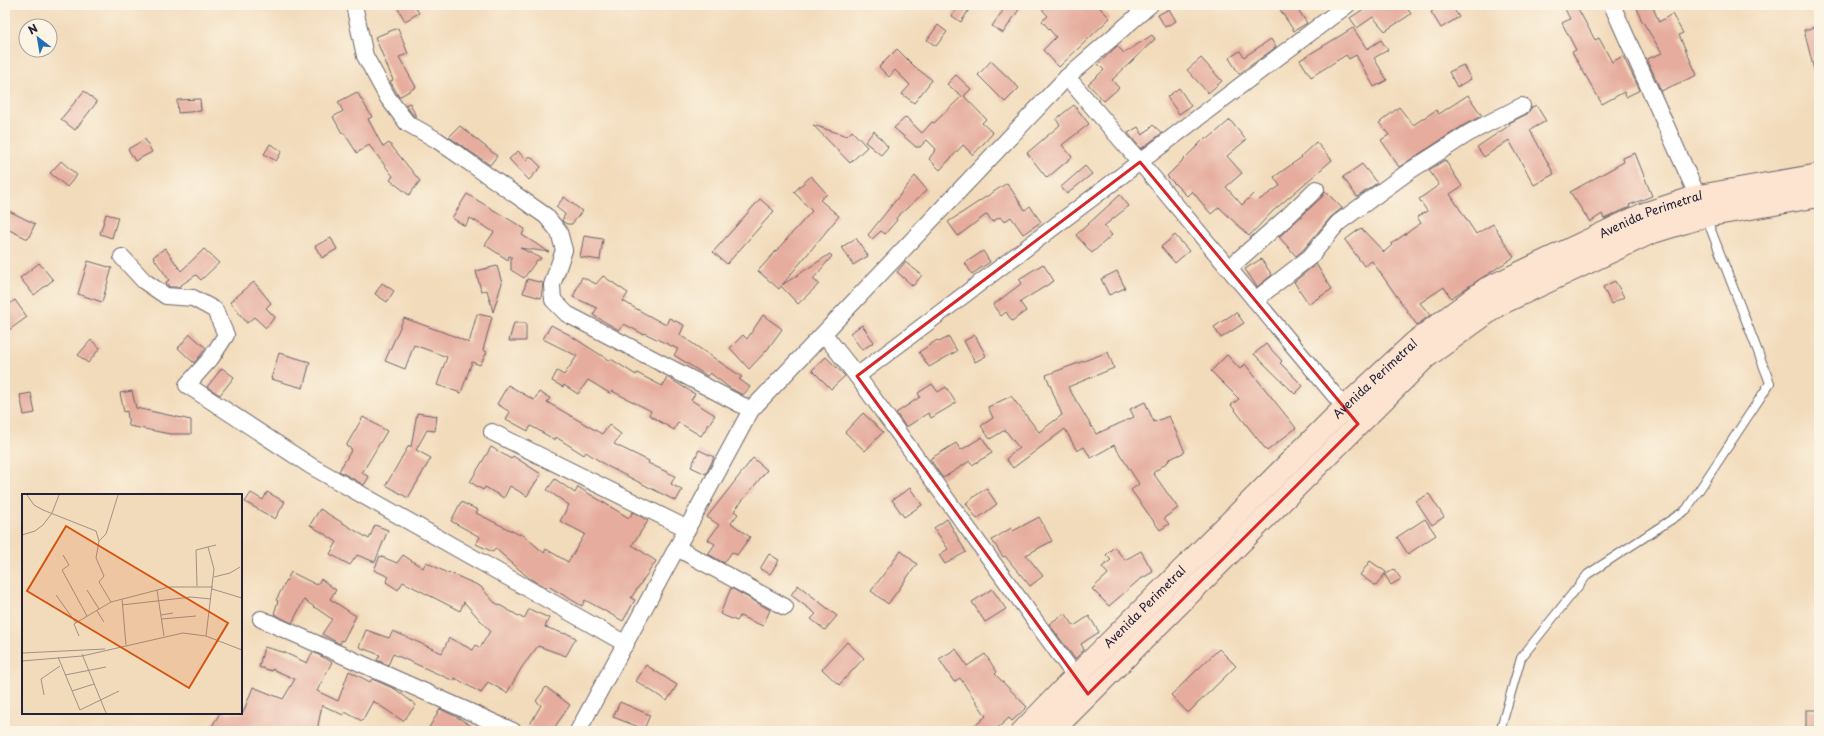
<svg xmlns="http://www.w3.org/2000/svg" width="1824" height="736" viewBox="0 0 1824 736" font-family="'Playpen Sans',sans-serif">
  <rect width="100%" height="100%" fill="#fcf5e5"/>
  <filter id="ink" filterUnits="userSpaceOnUse"><feTurbulence type="fractalNoise" baseFrequency=".025" numOctaves="2"/><feDisplacementMap in="SourceGraphic" scale="8" xChannelSelector="R" yChannelSelector="G"/><feConvolveMatrix kernelMatrix="1 2 1 2 8 2 1 2 1" color-interpolation-filters="sRGB"/></filter>
  <filter id="wash" filterUnits="userSpaceOnUse"><feTurbulence type="fractalNoise" baseFrequency=".012" numOctaves="4" result="noise"/><feDisplacementMap in="SourceGraphic" scale="16" xChannelSelector="R" yChannelSelector="G"/><feGaussianBlur stdDeviation="0.9" result="paint"/><feColorMatrix in="noise" values="0 0 0 0 0 0 0 0 0 0 0 0 0 0 0 0 0 1.4 0 .05"/><feComposite in="paint" operator="in"/></filter>
  <g filter="url(#wash)">
    <rect width="100%" height="100%" fill="#f2dbbb"/>
    <g id="blocks">
      <!-- building -->
      <g fill="#e6ad9f">
        <polygon points="396,5 414,5 419,13 405,21"/>
        <polygon points="959,5 972,5 961,22 952,16"/>
        <polygon points="1007,5 1022,5 1003,33 992,26"/>
        <polygon points="1038,5 1097,5 1110,18 1059,67 1043,50 1056,37 1042,21 1048,16"/>
        <polygon points="1277,5 1295,5 1307,23 1294,31"/>
        <polygon points="1363,5 1405,5 1411,14 1385,31 1373,17 1357,28 1350,18 1365,8"/>
        <polygon points="1442,5 1451,5 1459,17 1441,28 1431,12"/>
        <polygon points="1563,5 1576,5 1595,40 1599,38 1612,62 1623,56 1640,90 1626,97 1624,92 1602,104 1572,52 1576,50 1562,23 1570,19"/>
        <polygon points="1636,5 1652,5 1659,22 1672,14 1683,33 1679,35 1697,75 1661,91 1647,59 1662,53 1641,19"/>
        <polygon points="1169,9 1176,21 1165,27 1158,15"/>
        <polygon points="938,25 947,32 936,46 927,40"/>
        <polygon points="1819,26 1819,73 1815,74 1804,30"/>
        <polygon points="398,28 408,54 399,57 416,87 399,97 390,81 393,80 375,37"/>
        <polygon points="1353,28 1367,49 1381,40 1388,50 1374,58 1387,80 1374,87 1356,55 1349,59 1346,55 1311,77 1300,60"/>
        <polygon points="1152,35 1155,39 1112,80 1119,88 1104,101 1088,84 1104,70 1098,64 1117,46 1124,53"/>
        <polygon points="1271,39 1276,47 1239,74 1229,58 1240,51 1244,57"/>
        <polygon points="897,49 915,67 932,80 914,103 902,94 910,85 895,70 889,77 879,67"/>
        <polygon points="1201,58 1222,81 1208,93 1187,70"/>
        <polygon points="991,61 1019,88 1005,102 978,75"/>
        <polygon points="1463,65 1471,79 1457,87 1449,72"/>
        <polygon points="956,75 971,89 964,96 986,119 982,123 993,133 973,155 963,145 940,170 929,159 936,149 927,140 920,147 916,147 894,128 906,117 922,133 932,122 934,123 962,96 947,84"/>
        <polygon points="1179,88 1191,106 1179,114 1167,97"/>
        <polygon points="84,91 97,102 75,130 61,119"/>
        <polygon points="357,92 372,117 368,119 383,147 389,143 420,181 409,195 390,180 393,176 369,145 357,153 344,133 342,133 333,117 343,111 338,102"/>
        <polygon points="1468,95 1482,116 1464,125 1399,167 1381,140 1389,135 1379,123 1399,107 1413,125 1436,110 1439,114"/>
        <polygon points="200,99 201,111 178,113 177,100"/>
        <polygon points="410,103 416,117 415,117 405,105"/>
        <polygon points="1074,105 1089,124 1062,145 1072,157 1047,178 1027,153 1060,125 1056,119"/>
        <polygon points="1536,105 1546,121 1530,130 1554,174 1534,185 1509,140 1484,157 1477,147 1510,125 1509,123 1527,114 1531,108"/>
        <polygon points="1230,120 1246,140 1227,156 1242,173 1226,187 1242,205 1253,194 1259,200 1280,186 1274,177 1302,157 1301,156 1316,142 1332,160 1273,211 1249,236 1219,207 1211,214 1192,191 1187,196 1167,176 1206,137 1208,139"/>
        <polygon points="813,125 847,136 852,131 867,147 850,163"/>
        <polygon points="1153,125 1162,133 1141,149 1128,133 1138,127 1143,135"/>
        <polygon points="460,126 497,156 490,165 449,137"/>
        <polygon points="874,131 888,147 881,155 865,142"/>
        <polygon points="145,139 152,152 135,161 128,149"/>
        <polygon points="270,144 282,151 276,161 264,154"/>
        <polygon points="518,151 526,160 530,156 541,167 529,180 509,159"/>
        <polygon points="1635,153 1652,196 1629,205 1630,207 1604,219 1602,214 1590,222 1570,192 1624,162 1623,158"/>
        <polygon points="1445,160 1462,186 1450,194 1476,234 1493,224 1514,257 1451,298 1444,287 1420,303 1430,315 1417,325 1372,261 1364,266 1345,240 1361,228 1384,252 1392,245 1391,244 1421,223 1417,217 1427,211 1419,199 1439,185 1429,170"/>
        <polygon points="61,161 77,175 67,187 50,173"/>
        <polygon points="1362,164 1377,183 1357,197 1343,177"/>
        <polygon points="1085,166 1092,174 1067,194 1061,187"/>
        <polygon points="811,176 827,194 820,200 839,216 782,285 830,254 832,256 813,279 819,284 798,304 781,286 779,289 758,271 812,211 794,192"/>
        <polygon points="915,176 927,190 896,218 897,220 885,234 881,231 872,239 868,235"/>
        <polygon points="1007,183 1025,210 1030,206 1041,222 1023,234 1011,217 1004,222 1000,217 992,222 987,214 958,236 948,222"/>
        <polygon points="1325,191 1342,208 1331,217 1303,250 1296,256 1279,237 1323,196"/>
        <polygon points="467,194 525,229 522,235 549,252 520,248 541,258 540,260 537,260 524,278 511,270 511,256 509,256 508,260 485,245 494,232 470,218 465,226 452,218"/>
        <polygon points="1120,195 1129,206 1104,226 1112,235 1092,253 1076,235"/>
        <polygon points="564,197 582,211 572,224 567,224 562,221 565,214 556,207"/>
        <polygon points="760,199 774,211 727,264 713,252"/>
        <polygon points="5,209 35,224 28,239 5,228"/>
        <polygon points="106,214 118,217 112,238 100,234"/>
        <polygon points="1175,235 1189,251 1175,263 1161,247"/>
        <polygon points="584,236 603,239 600,260 580,257"/>
        <polygon points="331,238 337,249 322,258 315,246"/>
        <polygon points="856,238 868,256 853,265 842,247"/>
        <polygon points="165,248 181,271 204,249 219,263 201,280 196,275 178,287 169,287 166,282 169,280 153,257"/>
        <polygon points="983,251 990,262 972,274 965,263"/>
        <polygon points="1261,259 1272,275 1257,287 1245,269"/>
        <polygon points="88,261 112,268 102,302 78,294"/>
        <polygon points="905,262 922,275 913,286 897,272"/>
        <polygon points="39,263 53,280 34,295 20,278"/>
        <polygon points="1043,264 1054,281 1020,302 1026,311 1012,321 1006,312 1001,316 993,305 1022,283 1019,279"/>
        <polygon points="1316,264 1332,289 1309,304 1294,282"/>
        <polygon points="497,266 502,283 493,312 487,290 481,291 476,271"/>
        <polygon points="1117,271 1125,288 1109,295 1101,279"/>
        <polygon points="603,276 628,293 623,301 633,307 666,325 669,318 684,325 680,335 742,377 739,379 750,387 743,395 730,388 710,373 707,376 674,355 678,349 644,333 643,334 624,324 619,330 593,315 597,308 573,297 582,277 596,284"/>
        <polygon points="527,279 543,283 541,298 523,293"/>
        <polygon points="1615,281 1624,297 1611,304 1603,287"/>
        <polygon points="254,282 271,303 266,308 275,317 266,328 254,317 247,323 230,302"/>
        <polygon points="382,283 394,291 387,302 375,294"/>
        <polygon points="15,300 27,317 5,333 5,307"/>
        <polygon points="1236,312 1244,323 1221,338 1214,327"/>
        <polygon points="477,314 492,317 483,350 487,352 480,365 472,362 461,393 437,385 447,357 414,345 405,369 385,361 404,318 454,336 469,343"/>
        <polygon points="763,315 782,329 767,350 749,369 730,348 743,335 747,339"/>
        <polygon points="514,323 526,323 526,341 509,341"/>
        <polygon points="551,325 568,334 610,361 611,359 636,375 637,373 662,386 667,377 695,394 691,400 715,415 701,436 678,422 674,430 649,415 651,411 612,391 611,394 588,380 578,394 564,385 563,387 552,381 557,371 564,375 577,356 543,339"/>
        <polygon points="862,325 874,342 862,350 850,333"/>
        <polygon points="190,334 206,348 194,363 178,348"/>
        <polygon points="975,335 986,356 975,362 964,341"/>
        <polygon points="949,337 957,351 929,367 919,352 937,340 939,342"/>
        <polygon points="91,340 100,348 88,363 78,355"/>
        <polygon points="1266,344 1282,361 1280,363 1303,386 1295,394 1254,354"/>
        <polygon points="1108,352 1114,368 1068,387 1096,434 1134,417 1130,409 1145,402 1154,422 1169,416 1185,452 1168,460 1169,461 1153,473 1178,508 1164,518 1169,524 1160,530 1131,490 1139,484 1114,445 1091,458 1084,447 1077,451 1065,429 1013,468 1006,459 1019,448 1005,430 990,439 981,426 993,418 988,407 1011,396 1039,432 1062,415 1046,375"/>
        <polygon points="279,353 310,362 303,388 271,379"/>
        <polygon points="1227,355 1240,369 1245,364 1296,428 1267,451 1231,405 1239,399 1211,371"/>
        <polygon points="826,357 845,376 831,389 812,370"/>
        <polygon points="222,368 234,377 220,395 207,387"/>
        <polygon points="932,384 938,392 946,387 956,403 931,418 928,413 908,426 905,426 896,413 920,397 918,393"/>
        <polygon points="508,385 534,400 539,392 550,398 547,402 602,434 609,425 621,434 614,444 649,461 648,463 675,476 671,484 682,490 676,501 607,466 586,452 584,455 556,437 555,440 531,426 528,431 506,419 510,412 497,404"/>
        <polygon points="132,391 136,408 191,420 191,434 170,434 129,426 127,411 124,412 120,393"/>
        <polygon points="31,393 35,413 24,415 20,395"/>
        <polygon points="417,413 437,416 435,431 427,430 416,450 431,458 408,498 386,485 409,445 411,447"/>
        <polygon points="863,413 883,432 865,451 845,432"/>
        <polygon points="363,417 387,431 362,473 369,477 364,485 339,471 352,449 346,446"/>
        <polygon points="982,437 992,453 972,465 970,461 943,478 930,459 956,443 961,450"/>
        <polygon points="491,447 511,459 513,456 541,474 527,496 510,486 504,498 485,487 483,490 470,482"/>
        <polygon points="699,450 714,457 706,474 691,467"/>
        <polygon points="753,458 767,470 734,511 738,514 731,523 750,537 737,555 732,552 724,563 708,554 715,544 708,540 719,525 707,517"/>
        <polygon points="555,479 575,493 578,487 629,518 633,512 648,521 632,545 656,561 631,598 635,600 623,621 585,600 582,606 548,586 546,588 529,578 495,548 493,552 476,544 480,537 451,521 461,502 478,510 476,513 520,535 521,533 544,553 546,549 568,562 585,534 560,521 569,505 547,490"/>
        <polygon points="910,488 922,505 904,517 892,500"/>
        <polygon points="986,488 997,504 977,519 966,503"/>
        <polygon points="267,492 285,502 275,519 245,502 251,493 263,500"/>
        <polygon points="1429,494 1444,517 1432,525 1416,501"/>
        <polygon points="320,509 369,539 375,525 388,530 375,562 357,555 350,565 330,554 337,542 310,525"/>
        <polygon points="1039,517 1052,541 1026,555 1043,576 1030,586 1005,556 1003,557 992,540 1011,528 1013,531"/>
        <polygon points="947,519 966,552 945,564 939,555 948,549 934,528"/>
        <polygon points="1425,519 1436,535 1408,554 1397,537"/>
        <polygon points="1114,547 1125,560 1141,551 1153,572 1139,580 1109,606 1092,589 1108,574 1102,567 1111,560 1106,555"/>
        <polygon points="901,551 917,564 888,604 871,591"/>
        <polygon points="769,554 779,560 770,574 760,569"/>
        <polygon points="403,555 423,568 426,562 449,574 450,573 480,586 494,602 524,619 529,609 549,618 545,627 565,634 566,633 576,638 566,656 538,646 522,667 507,693 488,682 481,693 455,678 454,681 393,654 388,665 377,660 380,655 359,647 366,630 389,638 393,631 442,653 449,638 473,650 476,645 480,648 490,631 464,602 460,611 403,582 398,590 386,582 389,577 374,570 380,556 397,563"/>
        <polygon points="1370,561 1386,572 1376,586 1360,575"/>
        <polygon points="1394,569 1401,579 1391,585 1385,575"/>
        <polygon points="291,572 317,585 321,579 336,590 330,599 356,616 343,641 342,640 340,644 322,634 332,619 304,600 292,623 274,614 278,601 276,600"/>
        <polygon points="798,585 837,616 825,630 811,619 816,614 791,595"/>
        <polygon points="731,588 770,610 763,626 740,616 737,621 720,614"/>
        <polygon points="992,589 1006,609 985,622 972,602"/>
        <polygon points="1065,613 1074,626 1089,616 1099,632 1081,644 1084,650 1075,659 1049,624"/>
        <polygon points="847,642 864,658 839,685 822,669"/>
        <polygon points="264,647 283,652 307,663 313,652 332,662 317,691 338,701 349,671 370,682 372,679 395,689 416,705 403,721 373,701 362,721 345,712 343,715 322,705 317,731 209,731 220,713 243,713 253,687 283,699 295,679 272,669 272,671 259,667"/>
        <polygon points="956,649 967,666 985,654 997,672 995,674 1027,707 1012,721 1009,718 994,731 969,731 986,716 960,678 954,682 939,659"/>
        <polygon points="1219,649 1236,666 1188,713 1171,695"/>
        <polygon points="646,665 677,685 667,701 636,681"/>
        <polygon points="546,687 570,705 552,731 539,731 529,726 541,705 536,701"/>
        <polygon points="620,702 650,715 644,729 613,717"/>
        <polygon points="440,709 457,717 480,731 427,731"/>
        <rect x="1806" y="710" width="13" height="17"/>
      </g>
    </g>
  </g>
  <g filter="url(#ink)">
    <use href="#blocks" fill-opacity="0" stroke="#6b6368" stroke-width="1"/>
    <g fill="none" stroke-linecap="round" stroke-linejoin="round">
      <defs>
        <polyline id="lane" points="1500,731 1521,658 1588,574 1686,510 1770,383 1706,217"/>
        <g id="street">
          <polyline points="354,5 365,56 388,98 407,123 437,140 546,216 559,232 564,250 552,285 553,300 567,314 751,410"/>
          <polyline points="1612,5 1702,206"/>
          <polyline points="1067,77 1140,162 1351,415"/>
          <polyline points="122,257 144,281 166,296 193,298 215,310 226,335 211,358 187,385 311,466 626,644"/>
          <polyline points="1229,268 1287,217 1316,189"/>
          <polyline points="1255,300 1310,257 1338,223 1408,172 1469,133 1522,106"/>
          <polyline points="824,334 857,376 1081,684"/>
          <polyline points="857,376 1347,5"/>
          <polyline points="492,432 688,529"/>
          <polyline points="677,548 785,607"/>
          <polyline points="261,619 513,731"/>
          <polyline points="578,731 751,410 1067,77 1150,5"/>
        </g>
        <g id="secondary">
          <path id="s1" d="M1023,731L1076,676L1344,408L1415,342L1486,289L1644,214L1699,196L1819,175"/>
          <polyline points="1052,731 1426,357 1498,305 1650,233 1705,216 1819,196"/>
        </g>
      </defs>
      <!-- lane casing -->
      <use href="#lane" stroke="#6b6368" stroke-width="10"/>
      <!-- street casing -->
      <use href="#street" stroke="#6b6368" stroke-width="18"/>
      <!-- secondary casing -->
      <use href="#secondary" stroke="#6b6368" stroke-width="24"/>
      <!-- lane -->
      <use href="#lane" stroke="#fff" stroke-width="8"/>
      <!-- street -->
      <use href="#street" stroke="#fff" stroke-width="16"/>
      <!-- secondary -->
      <use href="#secondary" stroke="#fde4d1" stroke-width="22"/>
    </g>
  </g>
  <!-- marked area -->
  <path fill="none" stroke="#d62828" stroke-width="3" stroke-linejoin="round" d="M1140,162L1358,424L1088,694L857,376Z"/>
  <g text-anchor="middle" stroke-width="3.5" stroke-linejoin="round" paint-order="stroke">
    <!-- street labels -->
    <g font-size="12" fill="#22223b" stroke="#fcf5e5">
      <text dy="4" stroke="none"><textPath href="#s1" startOffset="822">Avenida Perimetral</textPath></text>
      <text dy="4" stroke="none"><textPath href="#s1" startOffset="498">Avenida Perimetral</textPath></text>
      <text dy="4" stroke="none"><textPath href="#s1" startOffset="174">Avenida Perimetral</textPath></text>
    </g>
  </g>
  <!-- overview -->
  <g transform="translate(22 494)">
    <rect width="220" height="220" fill="#f2dbbb"/>
    <path fill="none" stroke="#9f9188" stroke-width="1" d="M5,1L12,11L21,16L74,37L77,47L74,64L82,82L77,88L89,108M0,41L13,37L21,31L30,19L37,1M77,47L84,40L96,1M41,61L47,71L40,76L65,122M192,83L208,79L218,73M175,92L174,56L194,51M190,95L220,104M65,96L77,115M135,96L142,142M34,101L54,129M100,105L104,151M100,111L169,103L189,105M75,117L82,128M139,121L151,119M140,125L174,122M57,142L52,130L89,108L147,93H191M184,142L192,75L186,53M0,159L83,155M60,160L84,219M36,163L58,216L97,197M0,167L60,162L161,139L184,142L220,156M43,181L84,173M50,197L72,190M22,201L19,185L38,172"/>
    <path fill="#d45411" fill-opacity="0.15" stroke="#d45411" stroke-width="2" d="M44,32L206,129L167,194L5,97Z"/>
    <rect width="220" height="220" fill="none" stroke="#22223b" stroke-width="2"/>
  </g>
  <!-- margin -->
  <rect width="1824" height="736" fill="none" stroke="#fcf5e5" stroke-width="20"/>
  <!-- north arrow -->
  <g transform="translate(38 38) rotate(329)"><circle r="19" fill="#fcf5e5" stroke="#a5a1a1"/>
  <path d="M0-3L7 15L0 10L-7 15Z" fill="#1f6fb2"/>
  <text y="-6" font-size="11" font-weight="bold" text-anchor="middle" fill="#22223b">N</text>
  </g>
</svg>
